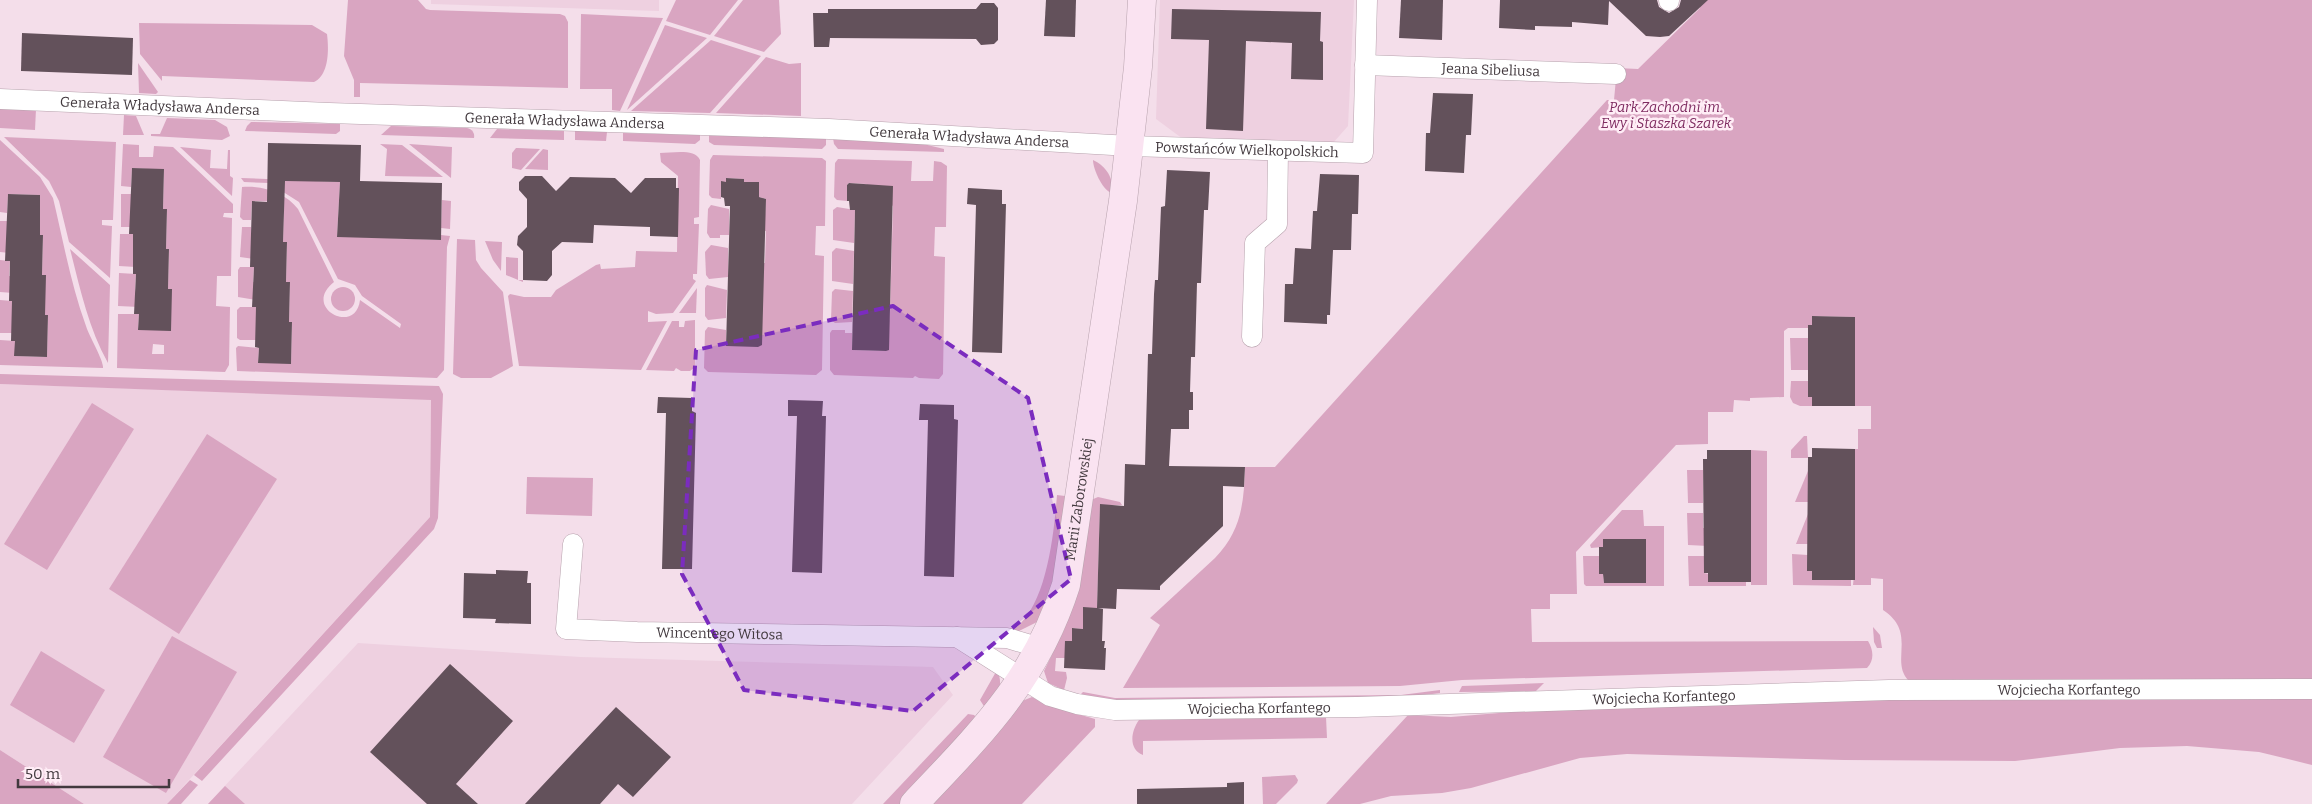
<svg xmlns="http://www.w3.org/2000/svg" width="2312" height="804" viewBox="0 0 2312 804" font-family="Bitter,serif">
  <rect width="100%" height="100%" fill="#f4deea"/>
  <!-- built -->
  <g fill="#eed0e0">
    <polygon points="431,0 659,0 659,11 431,4"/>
    <polygon points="1160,0 1354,0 1348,126 1333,143 1183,139 1156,119"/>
    <polygon points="0,384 431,399 430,517 167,804 84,804 0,750"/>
    <polygon points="358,643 581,657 933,667 953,695 852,804 208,804"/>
  </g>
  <!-- green -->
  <g fill="#d9a5c1" fill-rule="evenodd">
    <polygon points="348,0 418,0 426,9 430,10 560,14 565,16 568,22 568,88 360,83 360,97 354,97 354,80 344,56"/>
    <polygon points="676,0 738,0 710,35 666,21"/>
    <polygon points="743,0 779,0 781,34 764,52 714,36"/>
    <path d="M1700,0H2312V682L1909,681C1889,661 1918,633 1883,610V579L1871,578V585H1853L1855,565V449H1858V429H1871V406H1855V391H1851L1855,376V347L1851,346L1855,332V317L1813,316L1812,325L1808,326V328H1788L1784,331V397L1750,398V401L1734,400L1733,412H1708V444L1676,445L1576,552L1577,594H1550V609H1531L1532,642L1868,641C1873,649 1875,660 1867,668L1462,680L1400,686L1123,688L1160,625L1150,618L1215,558C1241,531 1244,504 1245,467H1275L1607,100H1614L1617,68L1638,69L1697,11L1700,8Z"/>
    <polygon points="581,14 663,18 620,111 612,110 612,89 580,89"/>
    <path d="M139,23L312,25L327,34C329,50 329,75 314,82L162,76V81L140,54Z"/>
    <polygon points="665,25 707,38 627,110"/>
    <polygon points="711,40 761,56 710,113 631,111"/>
    <polygon points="766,57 789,64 801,63 801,116 716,113"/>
    <polygon points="138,63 158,92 156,94 139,93"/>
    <polygon points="0,108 36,109 35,130 0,128"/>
    <polygon points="124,115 136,116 144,135 123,135"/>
    <polygon points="167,118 215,120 227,127 230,136 222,140 151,136 151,134 160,134"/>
    <polygon points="251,122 340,124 340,131 336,134 245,131 247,126"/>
    <path d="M391,126L467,128C472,129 475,133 474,138L381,135Z"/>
    <polygon points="497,129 564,131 564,140 490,138"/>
    <polygon points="575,131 607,132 606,141 575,140"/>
    <polygon points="623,133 700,135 700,140 695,144 623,141"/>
    <polygon points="709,135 826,138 826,145 822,149 714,145 709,142"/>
    <polygon points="4,137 116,142 113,220 102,220 102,225 112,226 110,278 69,242 59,201 49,181"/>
    <polygon points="833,138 911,141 944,149 944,152 838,149 834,144"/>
    <path d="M0,140L40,177L53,198C63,240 71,285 86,326C89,336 104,361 103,368L0,365V340L15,341V356L47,357L48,315H45L42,275L43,236L40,235V195L8,194L7,213L0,212Z"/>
    <path d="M123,144L139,145V157H153L154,146L173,147L233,204V213H224L223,217L232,218L231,276H217L216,306L230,307L229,365L225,372L117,368L118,314H139L138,329L168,289L169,250L166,249L167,209H163L164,170L132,168L131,187L121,186ZM153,344L164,345V354H152Z"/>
    <polygon points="380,144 402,145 443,177 385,176 387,149"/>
    <polygon points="409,144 452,147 451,178"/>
    <polygon points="180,147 211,150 210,168 227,169 228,150 230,150 230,176 233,178 232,196"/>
    <polygon points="516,148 518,148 540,149 521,170 512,168 512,153"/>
    <polygon points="543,149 548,150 548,170 525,169"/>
    <path d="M660,153C672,153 695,148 700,160L699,217L694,218V224H699L697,274H693V279L696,281L673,313L656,314L648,311V322L667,321L641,370L519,366L508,296L510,294L524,297H551L556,290L596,265L600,264L601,269L635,267L636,251L677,252L678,176L661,162Z"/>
    <polygon points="713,155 822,158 826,161 825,226 816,226 815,255 824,256 822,370 816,375 708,372 704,368 705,331 708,327 726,330 726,346 762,345 762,263 765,263 766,231 764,231 766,199 759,197 759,182 744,182 744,179 727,178 726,182 721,182 721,199 712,198 709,195 710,160"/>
    <polygon points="838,159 912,161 911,181 933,181 934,161 941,162 947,166 946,227 935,227 934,256 945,257 943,374 939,379 919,378 915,376 913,378 834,375 830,370 830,333 832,330 845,330 845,333 852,333 852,350 885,351 890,313 893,206 866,184 849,183 847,185 847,201 837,200 834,197 835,163"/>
    <path d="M1093,160C1106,166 1115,179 1111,193C1102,189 1093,169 1093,160Z"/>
    <path d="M241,178L340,182L337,236L441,240V235L450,236L447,247L444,370L437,378L237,371L236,348L238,346L259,348L258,362L291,363L292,323L289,322L290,282H286L287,242H283L284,202L252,201L251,220H243L240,217L242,187C262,185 286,193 298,209L334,282C301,308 356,336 360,300L400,328L401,324L362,296L355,285L338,279L299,202L269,183L244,182Z"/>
    <polygon points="121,194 131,194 134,227 121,227"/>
    <polygon points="442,200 451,201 450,229 441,228"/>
    <polygon points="711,205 729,209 729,235 720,235 720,238 710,238 707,233 708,209"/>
    <polygon points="837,207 855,210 854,243 833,240 833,210"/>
    <polygon points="0,221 7,221 10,253 0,252"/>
    <polygon points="242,227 251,227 254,259 240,257"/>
    <polygon points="120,234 133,234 136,267 119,266"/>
    <polygon points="457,239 475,240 476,260 481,268 503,292 513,366 491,378 461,378 453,374"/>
    <polygon points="485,241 502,242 501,271 493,260"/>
    <polygon points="711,245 728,248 728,277 709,279 706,275 705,252"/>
    <polygon points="836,248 854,251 853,284 832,281 832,252"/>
    <path d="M70,249L110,285L108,363C88,327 80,288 70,249Z"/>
    <polygon points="506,257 518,258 518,280 523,280 523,282 506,275"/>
    <polygon points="0,260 10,261 9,276 13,276 13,293 0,292"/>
    <polygon points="240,267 254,267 253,282 257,283 256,300 238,297 238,270"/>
    <polygon points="119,273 136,274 135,289 139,307 118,306"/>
    <polygon points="707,285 727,290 726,318 708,320 705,316 705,288"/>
    <circle cx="343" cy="299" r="12"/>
    <polygon points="697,288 696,313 679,313"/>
    <polygon points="835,289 853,291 852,322 835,323 831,320 832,292"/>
    <polygon points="0,300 12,301 15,333 0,333"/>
    <polygon points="240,307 256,307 259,340 240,340 237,338 237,310"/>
    <polygon points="695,320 695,367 690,371 681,371 676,368 674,371 646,370 672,321 679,321 679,327 684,327 685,321"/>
    <polygon points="1790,338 1808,338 1808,352 1812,352 1812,370 1791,370"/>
    <polygon points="0,374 439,386 443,394 438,518 434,529 202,781 194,775 430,517 431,400 0,384"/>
    <polygon points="1791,381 1808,381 1808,396 1812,397 1812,406 1800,406 1793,403 1790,397"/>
    <polygon points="92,403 134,429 47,570 4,544"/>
    <polygon points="207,434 277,479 179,634 109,589"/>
    <polygon points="1804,436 1807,436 1808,458 1791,458 1791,450"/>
    <polygon points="1751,450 1767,451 1767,585 1751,585"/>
    <polygon points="1687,470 1703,470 1703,503 1688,503"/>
    <polygon points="1808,471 1808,502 1795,502"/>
    <polygon points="527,477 593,478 592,516 526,514"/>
    <path d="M1057,495L1065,496L1069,499L1055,584L1037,622L1019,631H1011C1047,610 1054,532 1057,495Z"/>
    <polygon points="1098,497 1120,502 1122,505 1100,505 1097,608 1083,608 1083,629 1073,628 1072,641 1065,641 1065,658 1056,658 1055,671 1066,672 1067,678 1064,690 1048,683 1044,671 1064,630 1075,600 1091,500"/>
    <polygon points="1622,510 1643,510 1644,526 1664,526 1664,586 1586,586 1584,584 1583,556 1599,556 1599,574 1603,574 1604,583 1646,583 1646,569 1642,568 1646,539 1604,539 1603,547 1591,548 1590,545"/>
    <polygon points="1687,513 1703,513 1703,528 1708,528 1708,546 1688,545"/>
    <polygon points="1808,514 1812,544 1796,544"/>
    <polygon points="1792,554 1808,555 1808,571 1812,571 1812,580 1851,580 1851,586 1793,585"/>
    <polygon points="1688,556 1704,556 1704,573 1746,582 1746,586 1689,586"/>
    <polygon points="1873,627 1880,635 1882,648 1877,648 1874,642"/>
    <polygon points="172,636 237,672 166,793 103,757"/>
    <polygon points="41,651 105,690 74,743 10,705"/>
    <path d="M997,670C1005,687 996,697 987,711L980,700Z"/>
    <polygon points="1544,683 1536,691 1459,692 1462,686"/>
    <polygon points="1440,690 1440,693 1402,698 1115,701 1080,695 1083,692 1115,698 1401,695"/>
    <polygon points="2312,695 2312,765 2259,752 2187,746 2120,748 2015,761 1844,760 1627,754 1580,758 1471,788 1442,793 1391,796 1360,804 1326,804 1408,715 1451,717 1535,710 1916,698"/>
    <polygon points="1032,697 1047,705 1095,719 1095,727 1022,804 927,804 1022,701"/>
    <polygon points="968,714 974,715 979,720 901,804 883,804"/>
    <path d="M1326,717L1327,738L1143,741V755C1128,749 1131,731 1139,720Z"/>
    <polygon points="0,750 84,804 0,804"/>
    <polygon points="1295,775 1298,780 1297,783 1276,804 1263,804 1262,777"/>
    <polygon points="190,780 198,785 181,804 167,804"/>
    <polygon points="225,786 245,804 208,804"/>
  </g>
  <!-- building -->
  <g fill="#63515b">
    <polygon points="1046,0 1076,0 1075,37 1044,36"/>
    <polygon points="1401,0 1443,0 1442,40 1399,38"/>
    <polygon points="1500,0 1657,0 1659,7 1669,13 1679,7 1681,0 1708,0 1669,36 1660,37 1646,36 1609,1 1608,25 1572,22 1572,27 1535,26 1535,30 1499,28"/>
    <polygon points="981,3 994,3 998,8 998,40 994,44 981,45 976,39 830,38 829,47 814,47 813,13 828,13 828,9 976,9"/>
    <polygon points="1172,9 1321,12 1320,41 1323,42 1323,80 1291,79 1292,43 1246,41 1243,131 1206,129 1209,40 1171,39"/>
    <polygon points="22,33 133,38 132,75 21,71"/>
    <polygon points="1433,93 1473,94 1471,135 1466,135 1464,173 1425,171 1426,133 1430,133"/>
    <polygon points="268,143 361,145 360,181 442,183 441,240 337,237 340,182 285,181 283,242 287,242 286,282 290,282 289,322 292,322 291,364 258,363 259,348 255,347 256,307 252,307 254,267 250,267 252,201 267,202"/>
    <polygon points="132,168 164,169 163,209 167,209 166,249 169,249 168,289 172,289 171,331 138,330 139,314 134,314 136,274 133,274 133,234 129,234"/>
    <polygon points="1167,170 1210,172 1208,210 1204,210 1201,283 1197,283 1195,357 1191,357 1190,392 1193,392 1193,410 1189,410 1189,429 1171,429 1169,466 1245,467 1244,487 1223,486 1223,526 1160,586 1160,590 1117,589 1116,609 1098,608 1103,609 1102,641 1105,641 1104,648 1106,648 1105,670 1064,668 1065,641 1072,641 1072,628 1083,629 1083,607 1097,608 1100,504 1124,506 1125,464 1145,465 1148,354 1152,354 1154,294 1155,280 1158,280 1161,207 1165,206"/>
    <polygon points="1320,174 1359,175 1358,214 1352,214 1351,250 1333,250 1330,315 1327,315 1327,324 1284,322 1285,284 1293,284 1295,248 1311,249 1313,211 1317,211"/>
    <polygon points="525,176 542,176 556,191 570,177 615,178 631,193 645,178 676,178 676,188 679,188 678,237 650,236 650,227 594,225 593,243 562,242 552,251 552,275 547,281 523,280 523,251 517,245 518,236 527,227 527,199 519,190 519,182"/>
    <polygon points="726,178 744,179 744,182 759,182 759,197 766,199 762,345 758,347 726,346 730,206 725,206 724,198 721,197 721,181 726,182"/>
    <polygon points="849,183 893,186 889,350 886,351 852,350 855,210 850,210 849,201 847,201 847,185"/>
    <polygon points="968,188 1002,190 1002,204 1006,204 1002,353 972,352 976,205 967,204"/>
    <polygon points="8,194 40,195 40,235 43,235 42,275 46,275 45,315 48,315 47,357 14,356 15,341 11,341 12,301 9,301 10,261 5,261"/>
    <polygon points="1812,316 1855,317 1855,406 1812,406 1812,397 1808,397 1808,325 1812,325"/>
    <polygon points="658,397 692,398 692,411 696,413 692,569 662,569 666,413 657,413"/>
    <polygon points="788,400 823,401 822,416 826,416 822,573 792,572 797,416 788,416"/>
    <polygon points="920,404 954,405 954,419 958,420 954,577 924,576 928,420 919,420"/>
    <polygon points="1812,448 1855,449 1855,580 1812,580 1812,571 1807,571 1808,457 1812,457"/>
    <polygon points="1707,450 1751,450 1751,582 1708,582 1708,573 1704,573 1703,459 1707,459"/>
    <polygon points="1603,539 1646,539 1646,583 1604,583 1603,574 1599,574 1599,547 1603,547"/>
    <polygon points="496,570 528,571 527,583 531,583 531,624 495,623 496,619 463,618 464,573 496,574"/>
    <polygon points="450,664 513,721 456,784 478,804 427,804 370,752"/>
    <polygon points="616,707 671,757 633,797 618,784 600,804 525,804"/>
    <polygon points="1244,782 1244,804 1137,804 1137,789 1227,787 1227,783"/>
  </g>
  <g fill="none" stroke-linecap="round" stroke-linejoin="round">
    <defs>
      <g id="street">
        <polyline points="1669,1 1669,0"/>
        <path id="s1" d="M1365,65L1616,74"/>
        <path id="s2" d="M0,99L329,113L829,129L1130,146L1363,153L1367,0"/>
        <polyline points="1252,337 1255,243 1277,224 1278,151"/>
        <path id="s3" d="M573,544L566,629L637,632L1007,638L1041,648"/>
        <path id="s4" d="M957,637L1050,696L1077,704L1115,710L1357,707L1889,690L2312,689"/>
      </g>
      <g id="secondary">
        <path id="s5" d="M914,804C980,734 1036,680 1066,585L1123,201L1138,67L1142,0"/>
      </g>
    </defs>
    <!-- street casing -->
    <use href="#street" stroke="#b7a2ad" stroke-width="21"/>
    <!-- secondary casing -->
    <use href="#secondary" stroke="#b7a2ad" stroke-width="29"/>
    <!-- street -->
    <use href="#street" stroke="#fff" stroke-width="20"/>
    <!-- secondary -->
    <use href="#secondary" stroke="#fae3f1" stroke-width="28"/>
  </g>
  <!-- marked area -->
  <path fill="#7b2cbf" fill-opacity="0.2" stroke="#7b2cbf" stroke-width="4" stroke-dasharray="10 6" stroke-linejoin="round" d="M893,306L1028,398L1071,579L913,711L744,690L682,574L696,350Z"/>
  <g text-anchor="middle" stroke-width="5" stroke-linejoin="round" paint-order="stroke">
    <!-- street labels -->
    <g font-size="14" fill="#42393e" stroke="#ffedf6">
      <text dy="5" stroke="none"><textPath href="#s1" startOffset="126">Jeana Sibeliusa</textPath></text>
      <text dy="5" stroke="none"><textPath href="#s2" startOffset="160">Generała Władysława Andersa</textPath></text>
      <text dy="5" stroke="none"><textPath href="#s2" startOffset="565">Generała Władysława Andersa</textPath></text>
      <text dy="5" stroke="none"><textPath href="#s2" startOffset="970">Generała Władysława Andersa</textPath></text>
      <text dy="5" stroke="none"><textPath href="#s2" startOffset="1248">Powstańców Wielkopolskich</textPath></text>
      <text dy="5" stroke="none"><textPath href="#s5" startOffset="356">Marii Zaborowskiej</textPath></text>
      <text dy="5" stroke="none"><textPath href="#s3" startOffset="239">Wincentego Witosa</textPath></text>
      <text dy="5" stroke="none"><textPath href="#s4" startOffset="1131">Wojciecha Korfantego</textPath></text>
      <text dy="5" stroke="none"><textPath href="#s4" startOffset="726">Wojciecha Korfantego</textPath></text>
      <text dy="5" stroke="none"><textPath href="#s4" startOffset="321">Wojciecha Korfantego</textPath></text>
    </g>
    <!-- park labels -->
    <g font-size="14" font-style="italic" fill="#7f2c61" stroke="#ffedf6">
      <text x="1666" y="112">Park Zachodni im.<tspan x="1666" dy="16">Ewy i Staszka Szarek</tspan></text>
    </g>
  </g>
  <!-- scale -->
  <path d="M18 779v8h151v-8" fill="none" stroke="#42393e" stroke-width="2.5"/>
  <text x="25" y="779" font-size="15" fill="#42393e" stroke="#ffedf6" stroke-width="4" paint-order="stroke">50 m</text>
</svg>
